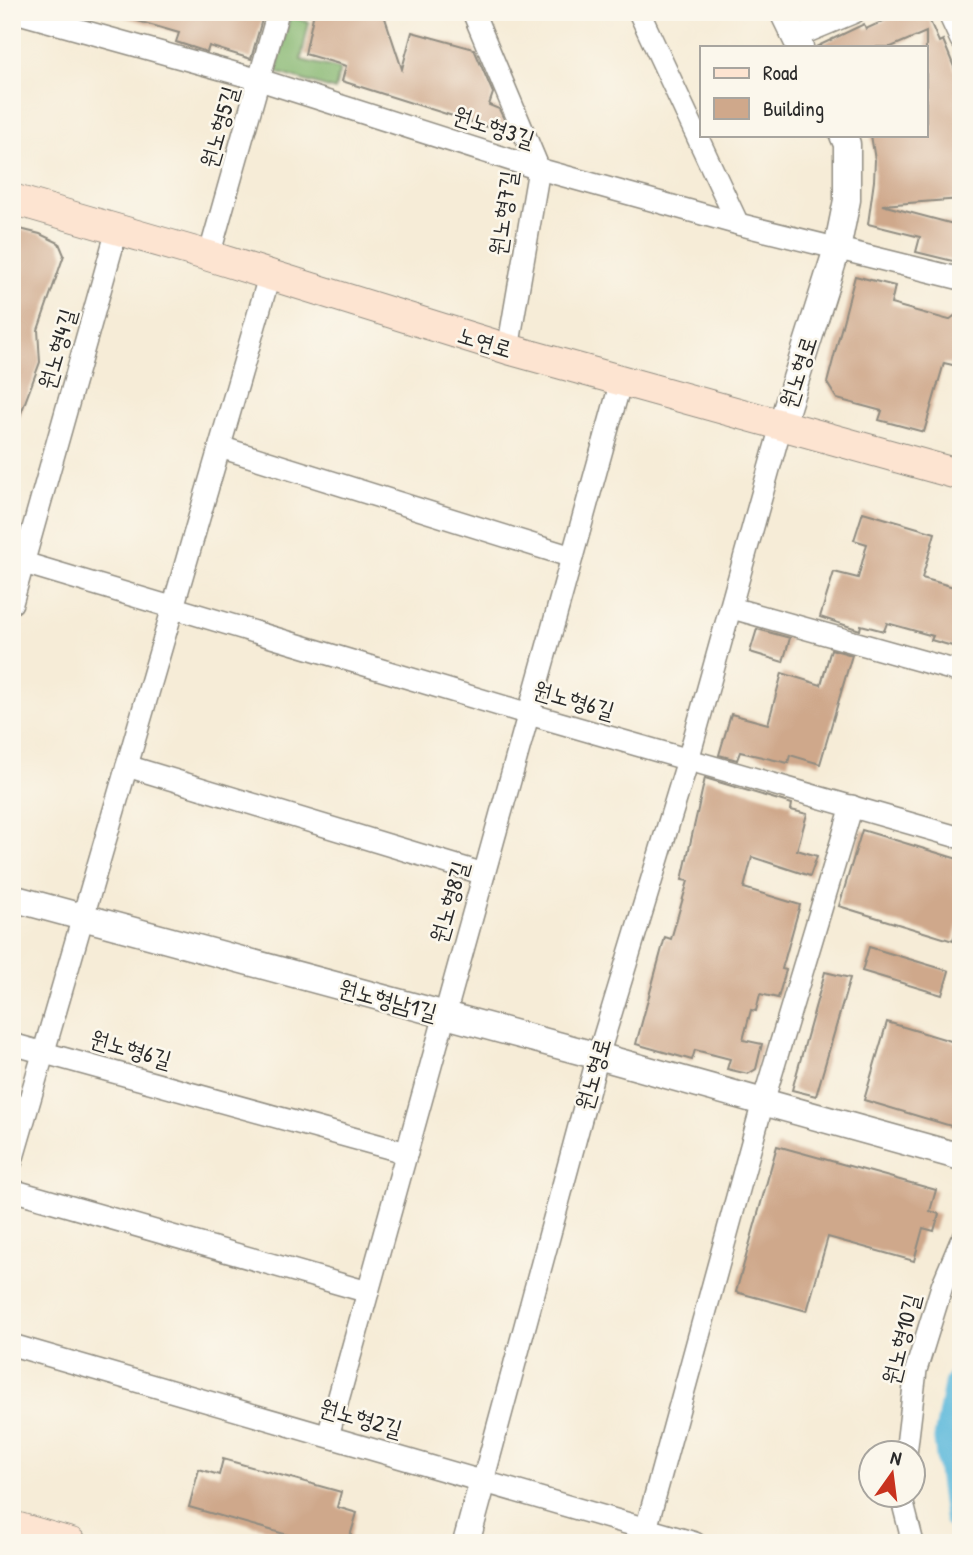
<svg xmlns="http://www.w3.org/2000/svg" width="973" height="1555" viewBox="0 0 973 1555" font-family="'Patrick Hand','Poor Story',sans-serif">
  <rect width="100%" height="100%" fill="#fbf7ec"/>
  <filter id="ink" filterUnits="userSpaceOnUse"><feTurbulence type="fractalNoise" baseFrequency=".0143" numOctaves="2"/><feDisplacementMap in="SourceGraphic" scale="14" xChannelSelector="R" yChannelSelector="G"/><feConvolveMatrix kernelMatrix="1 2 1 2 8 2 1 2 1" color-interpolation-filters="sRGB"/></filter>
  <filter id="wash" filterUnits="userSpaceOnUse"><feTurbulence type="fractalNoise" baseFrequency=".00686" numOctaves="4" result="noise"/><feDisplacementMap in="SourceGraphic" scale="28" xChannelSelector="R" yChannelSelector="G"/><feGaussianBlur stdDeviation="1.57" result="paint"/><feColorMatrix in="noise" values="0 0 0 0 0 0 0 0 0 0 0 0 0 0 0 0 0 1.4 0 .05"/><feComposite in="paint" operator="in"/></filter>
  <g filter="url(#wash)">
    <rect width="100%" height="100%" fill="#f6ecd7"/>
    <!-- forest -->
    <polygon fill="#86b771" stroke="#58714e" stroke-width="2" points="290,17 309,22 301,60 340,69 335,90 276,72"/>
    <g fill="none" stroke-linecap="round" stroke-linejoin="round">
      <!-- river -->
      <polyline stroke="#5db9db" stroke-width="35" points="961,1386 951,1439 961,1516"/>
    </g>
    <g id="blocks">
      <!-- building -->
      <g fill="#cfa88b">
        <polygon points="124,12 264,12 251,59 209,46 207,52 176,42 179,33 124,17"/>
        <polygon points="314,12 383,12 402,69 412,32 474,49 493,93 489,105 499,109 506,123 504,128 497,130 342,81 346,66 305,54"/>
        <polygon points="903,12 926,12 939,42 943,40 961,84 961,199 882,205 961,226 961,263 916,252 920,237 868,224 874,181 875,160 871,135 926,135 926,32 891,47 816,47 864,24 866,29"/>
        <polygon points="12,227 40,234 59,243 64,255 38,330 40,362 14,432 12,432"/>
        <polygon points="855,276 895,286 891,304 949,320 961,311 961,367 944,363 924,432 879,420 882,411 837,399 827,383"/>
        <polygon points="863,512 935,533 922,578 961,589 961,632 956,647 931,640 933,636 887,623 884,631 861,625 860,630 820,617 834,572 858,578 867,544 854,540"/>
        <polygon points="757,629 790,638 783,662 750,652"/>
        <polygon points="831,649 852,655 820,764 790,755 788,763 740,752 737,760 719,755 731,714 768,724 782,673 821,685"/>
        <polygon points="705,778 792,804 791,810 807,814 797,850 817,856 810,876 752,857 744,888 800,905 782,969 786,970 778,998 760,994 756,1011 751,1010 743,1040 762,1044 756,1069 748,1074 727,1069 730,1059 695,1050 692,1060 636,1044 665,937 671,939 688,881 682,880"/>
        <polygon points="862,830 961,860 961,916 953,941 839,906"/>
        <polygon points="869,947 949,971 942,995 862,971"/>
        <polygon points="825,972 850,978 816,1096 792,1090"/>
        <polygon points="887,1022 961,1044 961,1129 864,1100"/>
        <polygon points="777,1146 936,1190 930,1211 939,1214 934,1231 923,1228 914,1261 828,1237 807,1311 736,1292"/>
        <polygon points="223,1459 341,1492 337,1507 357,1513 348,1543 316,1543 189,1507 199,1469 219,1475"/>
      </g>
    </g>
  </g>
  <g filter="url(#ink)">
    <use href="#blocks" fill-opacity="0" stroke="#908c81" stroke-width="2"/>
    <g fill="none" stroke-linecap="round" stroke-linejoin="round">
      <defs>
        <g id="minor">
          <polyline points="15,12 260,80 539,169 738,224 961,279"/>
          <polyline points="473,12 539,169 508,349"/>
          <polyline points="639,12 738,224"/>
          <polyline points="948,12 961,40"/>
          <polyline points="795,37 855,12"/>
          <polyline points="209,256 278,12"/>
          <polyline points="220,447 572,557"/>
          <polyline points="24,563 529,714 961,838"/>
          <polyline points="12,603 117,230"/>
          <polyline points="732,608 961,672"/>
          <polyline points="127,766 484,874"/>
          <polyline points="12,1044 407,1153"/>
          <polyline points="12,1161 269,277"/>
          <polyline points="12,1190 368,1292"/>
          <polyline points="12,1345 695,1543"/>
          <polyline points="328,1436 621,381"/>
          <polyline points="906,1454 916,1370 942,1286 961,1241"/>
          <polyline points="483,1481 598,1056 688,760 781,426"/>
          <polyline points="901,1496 913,1543"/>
          <polyline points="646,1529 763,1102 852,806"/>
        </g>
        <g id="tertiary">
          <polyline points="783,12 800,47"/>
          <polyline points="781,426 837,249 847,200 847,144 843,135"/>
          <polyline points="12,898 598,1056 961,1157"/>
          <polyline points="466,1543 483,1481"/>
        </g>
        <g id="secondary">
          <polyline points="12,199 209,256 508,349 961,475"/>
          <polyline points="12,1526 71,1543"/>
        </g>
      </defs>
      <!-- minor casing -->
      <use href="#minor" stroke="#908c81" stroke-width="24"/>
      <!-- tertiary casing -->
      <use href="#tertiary" stroke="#908c81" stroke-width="29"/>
      <!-- secondary casing -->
      <use href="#secondary" stroke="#908c81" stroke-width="32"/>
      <!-- minor -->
      <use href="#minor" stroke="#fff" stroke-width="21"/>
      <!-- tertiary -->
      <use href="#tertiary" stroke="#fff" stroke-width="26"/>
      <!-- secondary -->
      <use href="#secondary" stroke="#fde4d1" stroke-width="30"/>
    </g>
  </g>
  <g text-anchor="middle" stroke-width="5" stroke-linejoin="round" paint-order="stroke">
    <!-- street labels -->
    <g font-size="23" fill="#2b2b2b" stroke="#fbf7ec">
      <text transform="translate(219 127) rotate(-74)" y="8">원노형5길</text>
      <text transform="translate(494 127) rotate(18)" y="8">원노형3길</text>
      <text transform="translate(503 213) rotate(-82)" y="8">원노형7길</text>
      <text transform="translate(485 342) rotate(17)" y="8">노연로</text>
      <text transform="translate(57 349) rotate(-74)" y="8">원노형4길</text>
      <text transform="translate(798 372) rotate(-72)" y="8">원노형로</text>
      <text transform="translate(574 700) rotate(16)" y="8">원노형6길</text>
      <text transform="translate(449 902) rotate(-74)" y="8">원노형8길</text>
      <text transform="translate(388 1000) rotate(15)" y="8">원노형남1길</text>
      <text transform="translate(131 1049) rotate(16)" y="8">원노형6길</text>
      <text transform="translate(593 1074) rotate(-74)" y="8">원노형로</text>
      <text transform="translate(901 1339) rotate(-76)" y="8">원노형10길</text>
      <text transform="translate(361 1418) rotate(16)" y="8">원노형2길</text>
    </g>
  </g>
  <!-- margin -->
  <rect width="973" height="1555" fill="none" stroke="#fbf7ec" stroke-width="42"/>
  <!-- legend -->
  <rect x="700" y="46" width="228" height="91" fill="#fbf7ec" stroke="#a8a59f" stroke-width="2"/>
  <rect x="714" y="68" width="35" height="10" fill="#fde4d1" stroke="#a8a59f" stroke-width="2"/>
  <text x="763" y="80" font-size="21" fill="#2b2b2b">Road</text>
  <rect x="714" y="98" width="35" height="21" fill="#cfa88b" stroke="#a8a59f" stroke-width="2"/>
  <text x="763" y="116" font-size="21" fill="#2b2b2b">Building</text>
  <!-- north arrow -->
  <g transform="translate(892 1474) rotate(14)"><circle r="33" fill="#fbf7ec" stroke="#a8a59f" stroke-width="2"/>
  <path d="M0-5L12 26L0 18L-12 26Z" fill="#c8321e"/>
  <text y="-10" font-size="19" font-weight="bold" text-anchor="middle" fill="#2b2b2b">N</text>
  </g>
</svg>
